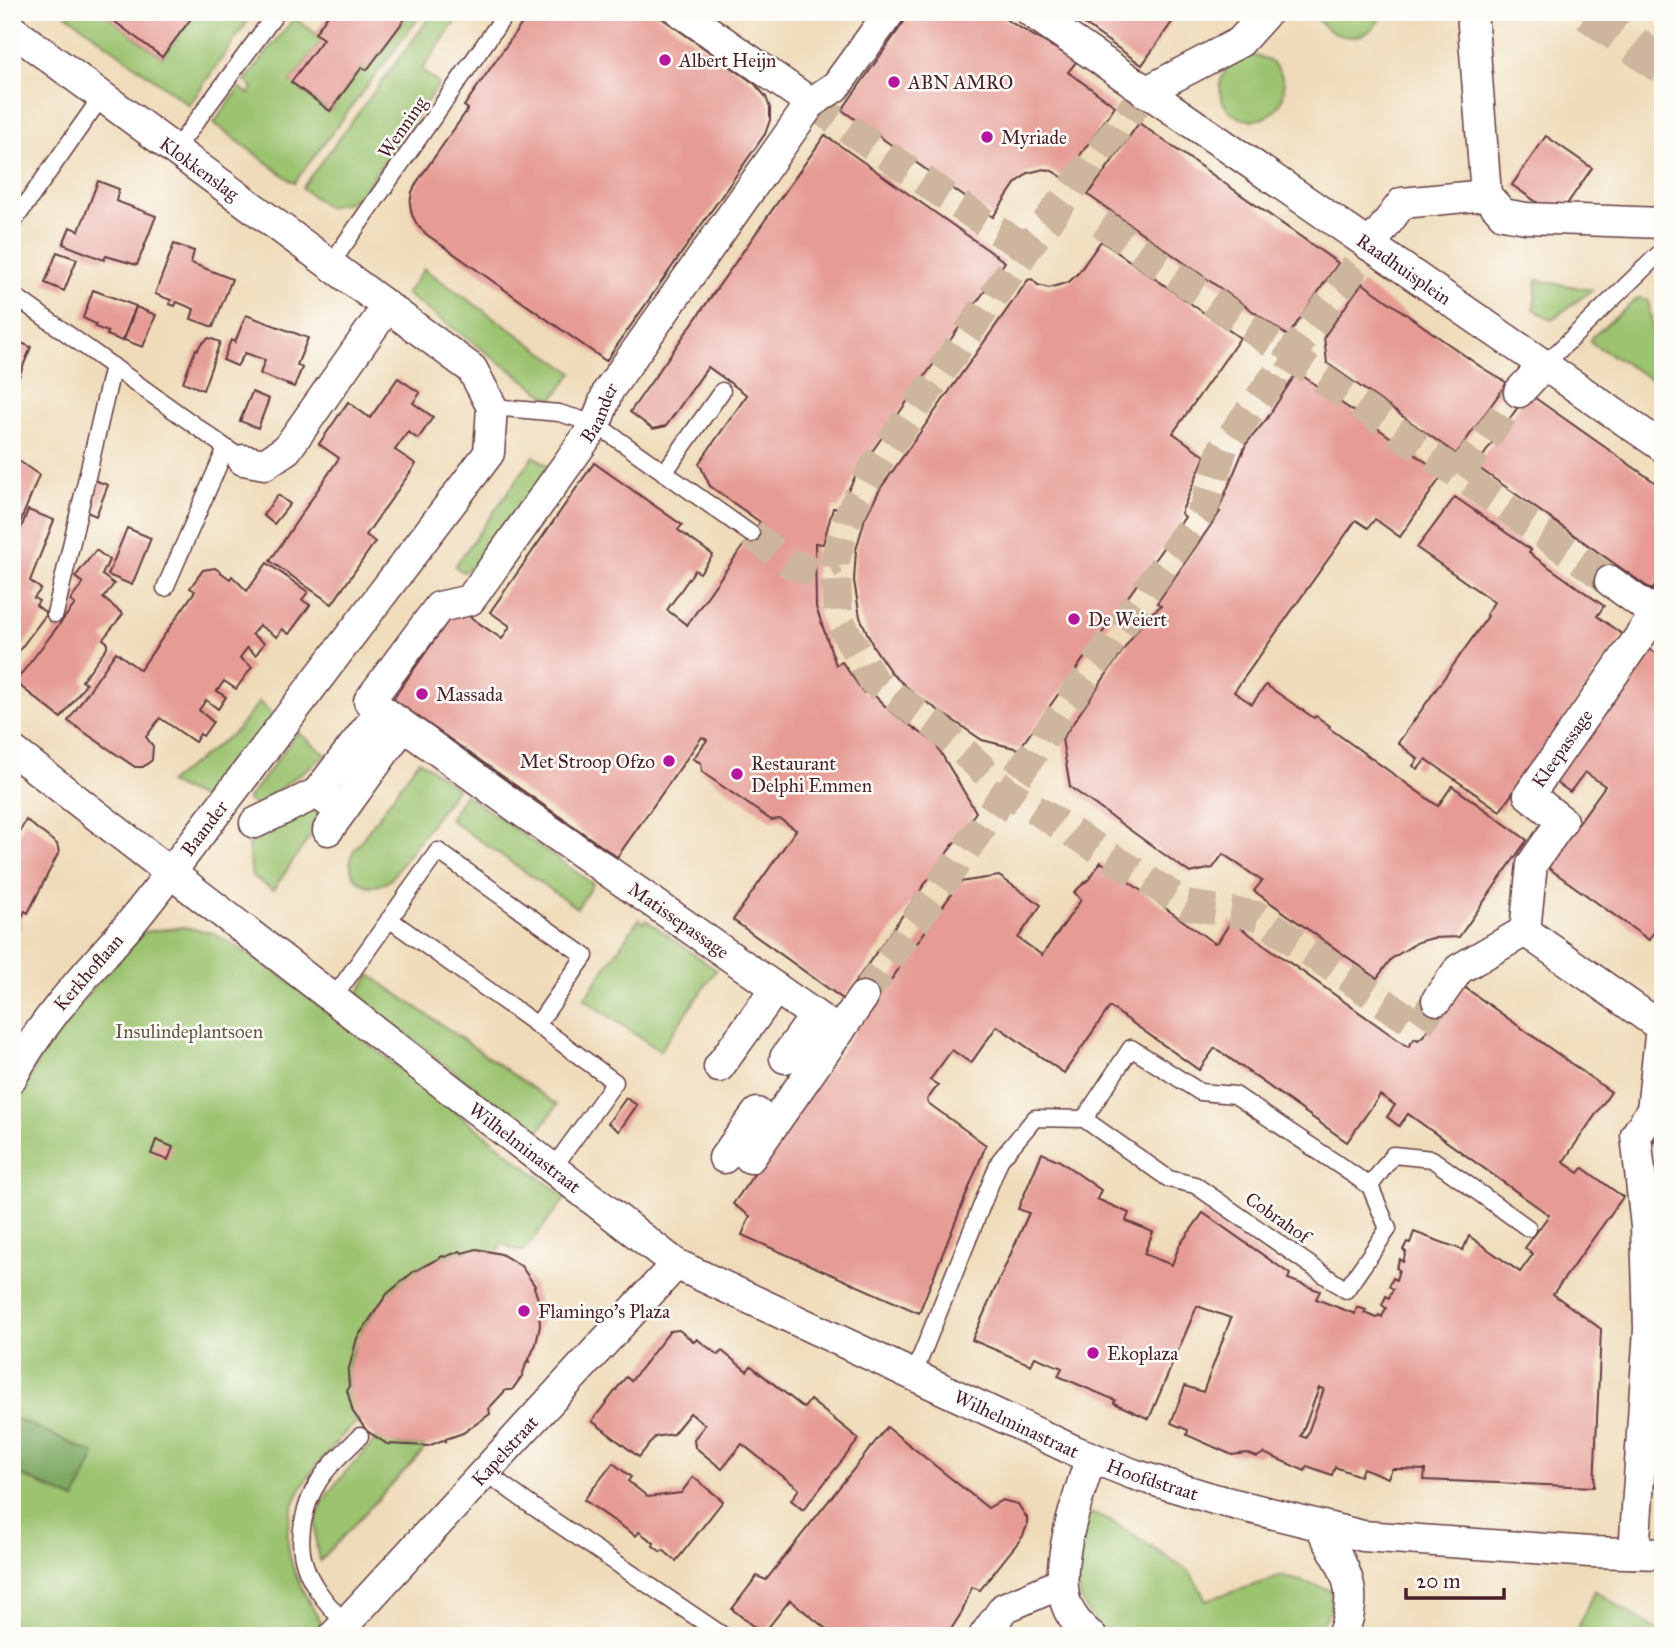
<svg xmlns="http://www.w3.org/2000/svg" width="1675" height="1648" viewBox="0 0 1675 1648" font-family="'IM FELL Great Primer',serif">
  <rect width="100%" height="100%" fill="#fdfcf7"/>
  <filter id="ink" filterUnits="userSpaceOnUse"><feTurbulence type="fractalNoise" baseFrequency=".0143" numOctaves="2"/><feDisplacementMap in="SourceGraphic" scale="14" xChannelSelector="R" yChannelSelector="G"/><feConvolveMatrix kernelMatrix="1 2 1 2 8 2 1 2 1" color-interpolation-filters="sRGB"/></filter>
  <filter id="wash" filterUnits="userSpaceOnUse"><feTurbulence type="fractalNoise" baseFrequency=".00686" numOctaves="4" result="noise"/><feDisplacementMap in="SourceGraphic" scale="28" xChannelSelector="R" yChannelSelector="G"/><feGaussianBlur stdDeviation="1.57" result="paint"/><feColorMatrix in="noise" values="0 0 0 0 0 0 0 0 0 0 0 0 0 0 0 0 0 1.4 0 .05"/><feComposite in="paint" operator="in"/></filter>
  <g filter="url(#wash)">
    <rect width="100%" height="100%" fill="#efdbb9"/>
    <!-- green -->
    <g fill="#9cc36f" stroke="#73714d" stroke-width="2">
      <polygon points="63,12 102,12 162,57 196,12 254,12 189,105"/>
      <polygon points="410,12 423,12 294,183 214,123 240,88 249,94 253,87 245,81 294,18 323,39 291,82 330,111 362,67 367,70"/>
      <polygon points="434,12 462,12 422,70 439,84 361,194 349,202 327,207 302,188"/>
      <path d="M1313,12H1383C1370,47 1329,43 1313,12Z"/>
      <circle cx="1252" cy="88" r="32"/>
      <polygon points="424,269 573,373 552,400 406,294"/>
      <polygon points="1537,280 1592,290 1551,320 1534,309"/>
      <polygon points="1638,298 1648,300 1661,380 1659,384 1590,342 1591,338"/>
      <polygon points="534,456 555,471 498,552 463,572 455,566"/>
      <polygon points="259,702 274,715 209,801 168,783 237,730"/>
      <polygon points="298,732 326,755 256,806 247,800"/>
      <path d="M419,760L457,788L390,880C367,896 343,877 353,852Z"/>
      <polygon points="465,794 593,884 577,908 449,819"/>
      <polygon points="314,805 326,813 273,890 252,876 248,844"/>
      <polygon points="639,919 644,923 646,920 716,970 660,1051 584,999"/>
      <path d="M184,927L213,933L266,964L566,1198L523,1252L502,1244L497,1255C486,1253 471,1250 460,1252C455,1252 450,1256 445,1257C397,1269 340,1340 348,1391C350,1401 357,1412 360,1421C347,1427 336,1444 326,1455C269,1518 281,1561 325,1628L318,1636H12V1471L74,1500L95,1454L12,1417V1110L48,1043L70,1013L144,932Z"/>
      <polygon points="370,975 557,1105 536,1135 356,996"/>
      <path d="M377,1437C394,1446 406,1446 424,1445L423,1451L320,1561C306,1516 325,1494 355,1462C362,1454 372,1446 377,1437Z"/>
      <path d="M1087,1512L1109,1520L1190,1572L1206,1600L1283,1576L1331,1590L1330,1612L1311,1636H1113C1063,1605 1077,1559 1087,1512Z"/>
      <polygon points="1594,1590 1663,1634 1663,1636 1575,1636"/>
    </g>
    <!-- forest -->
    <polygon fill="#7da962" stroke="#646446" stroke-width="2" points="12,1417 95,1454 75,1500 12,1471"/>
    <g id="blocks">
      <!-- building -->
      <g fill="#e69c95" fill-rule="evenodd">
        <polygon points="102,12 196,12 162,57"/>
        <polygon points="330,12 410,12 367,70 362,67 330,111 291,82 323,39 315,33"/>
        <polygon points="530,12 653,12 755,84 766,97 770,108 770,120 765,134 606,361 426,234 418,226 412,215 410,204 412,192 417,182 468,109 464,106"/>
        <polygon points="911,12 993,12 1077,61 1068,72 1115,106 1064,178 1052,171 1044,169 1028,173 1015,184 993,217 842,110"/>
        <polygon points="1067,12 1179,12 1142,65"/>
        <polygon points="1139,123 1338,263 1288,336 1088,195"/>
        <polygon points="825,135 1005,262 857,473 839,508 833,508 823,544 815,543 816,607 836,665 842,662 864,693 870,691 890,711 935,743 976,812 843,999 733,920 796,830 780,819 771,820 702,772 701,763 693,759 707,740 702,737 617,857 393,699 457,608 502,639 510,626 490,612 594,463 682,525 678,530 713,555 700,573 695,570 667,610 687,625 760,522 710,486 699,463 747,395 708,367 666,426 653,429 630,412"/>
        <polygon points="1546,136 1592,168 1558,217 1512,185"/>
        <polygon points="98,181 119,189 116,201 156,216 137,265 106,256 104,260 63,244 70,227 79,231"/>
        <polygon points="1101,241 1240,338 1173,433 1205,456 1181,513 1185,517 1019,749 982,740 916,695 892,674 873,646 860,617 854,581 856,550 865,518 880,489 1028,280 1032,279 1038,285 1049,288 1069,282 1079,272"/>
        <polygon points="174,244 194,251 191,263 232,279 213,327 191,319 194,309 177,302 175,306 169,304 171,300 155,294"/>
        <polygon points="57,252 77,259 64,291 45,283"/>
        <polygon points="1362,283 1481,367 1507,383 1456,454 1327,363 1324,337"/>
        <polygon points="93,290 136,306 122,341 107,335 108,332 95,327 96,324 83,318"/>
        <polygon points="136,307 156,315 143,347 124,340"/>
        <polygon points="246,315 308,338 297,365 302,368 294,387 260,374 265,360 245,353 237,366 223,360 231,340 235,342"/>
        <polygon points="209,338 220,342 203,390 183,382 196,349 198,350 200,345"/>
        <polygon points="12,339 31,347 12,393"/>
        <polygon points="1297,372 1443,474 1400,537 1375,519 1368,528 1356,520 1234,692 1252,704 1266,685 1314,718 1316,716 1330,726 1329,728 1438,806 1452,786 1527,840 1459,937 1433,938 1418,942 1391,959 1377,978 1254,891 1262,881 1223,854 1213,868 1190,873 1070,787 1062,739 1146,617 1161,606 1157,603 1220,512 1218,511 1246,444 1266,420"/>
        <polygon points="398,378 420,393 413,403 433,417 418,439 408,432 395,450 416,464 366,535 375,542 332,604 270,561 339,458 319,444 348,402 370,418"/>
        <polygon points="252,392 269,399 258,428 240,421"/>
        <polygon points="1528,393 1663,488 1663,575 1652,590 1476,466"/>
        <polygon points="12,456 39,475 12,543"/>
        <polygon points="94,480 108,485 96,516 82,510"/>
        <polygon points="278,495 290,504 274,524 263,515"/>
        <polygon points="1455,497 1531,550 1529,553 1604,606 1597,616 1623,635 1500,811 1426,759 1418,769 1413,766 1418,759 1398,743 1488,616 1486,615 1494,602 1417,548"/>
        <polygon points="28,510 54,520 30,581 41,589 34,598 39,601 36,605 45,612 45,616 12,660 12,552"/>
        <polygon points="127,528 151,538 132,585 108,575"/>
        <polygon points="96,550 109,560 102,575 114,584 103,598 123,614 103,639 107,642 107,647 82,681 86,684 61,718 15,682 75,604 70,601 83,583 75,577"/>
        <polygon points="267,563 308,592 302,600 310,605 289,634 282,629 277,637 259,625 252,634 264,643 256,655 247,648 240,658 252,667 236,689 224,681 217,691 226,697 218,709 206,700 199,710 213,722 203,736 200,734 195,742 160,718 146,737 153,746 152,760 143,767 135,767 68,721 116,652 140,670 195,591 190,588 203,570 215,568 230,579 232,576 247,591"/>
        <polygon points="1648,648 1663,658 1663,925 1659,931 1656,929 1649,940 1547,867 1605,786 1585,772 1570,792 1554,781"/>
        <polygon points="26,820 57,844 59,852 28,913 25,911 18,924 22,926 12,943 12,846"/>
        <path d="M1101,862L1214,943L1218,942L1231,921L1408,1047L1415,1038L1418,1040L1423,1036L1460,984L1611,1092L1563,1162L1579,1173L1583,1168L1623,1197L1553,1294L1601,1329L1594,1487L1424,1480L1425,1470L1402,1469H1392L1388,1478L1363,1468L1360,1476L1335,1467L1332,1475L1307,1466L1305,1471L1264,1453L1257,1457L1246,1453L1232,1455L1187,1435L1188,1430L1171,1423L1185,1386L1203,1392L1231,1318L1197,1306L1149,1419L1114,1403L1115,1400L1058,1376L1062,1368L1035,1357L1031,1365L972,1340L1029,1213L1018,1209L1042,1153L1060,1161L1101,1190L1097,1199L1129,1213L1126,1221L1153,1232L1144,1254L1172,1265L1179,1246L1203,1213L1290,1274L1288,1279L1320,1291L1316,1299L1355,1314L1357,1307L1366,1310L1364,1313L1377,1318L1379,1315L1382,1317L1386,1308L1382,1305L1386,1296L1389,1298L1393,1289L1389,1286L1393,1278L1396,1280L1399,1270L1396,1268L1400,1259L1403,1262L1406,1252L1403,1250L1407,1242L1410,1243L1414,1232L1463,1250L1469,1236L1520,1272L1533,1254L1525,1248L1549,1215L1408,1114L1399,1126L1387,1117L1395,1105L1380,1095L1347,1142L1215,1048L1199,1070L1110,1007L1064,1073L997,1026L971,1063L952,1050L930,1080L938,1085L927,1100L928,1103L986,1145L919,1313L742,1235L750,1216L733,1204L960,882L999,876L1041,905L1018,938L1042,955L1081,900L1074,892L1089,879ZM1319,1388L1324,1389L1306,1438L1301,1436Z"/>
        <polygon points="626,1098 637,1105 619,1131 608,1123"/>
        <polygon points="1663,1128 1663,1147 1653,1141"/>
        <polygon points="156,1140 173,1147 168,1160 151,1154"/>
        <polygon points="477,1249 501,1254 521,1266 535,1286 534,1287 541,1308 539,1309 540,1326 536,1344 529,1359 530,1362 527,1361 522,1376 512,1390 506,1390 489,1408 490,1414 463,1433 446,1439 446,1441 443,1440 428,1446 387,1444 367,1431 353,1412 347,1390 349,1388 348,1372 357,1338 387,1294 413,1272 443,1256 445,1257 460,1251 462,1253"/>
        <polygon points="679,1330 694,1342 697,1339 718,1355 722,1351 747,1371 751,1366 804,1408 810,1400 859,1439 803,1510 791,1500 799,1489 742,1444 722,1469 695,1447 694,1439 705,1425 690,1413 673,1434 655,1437 639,1457 592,1421 626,1377 631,1381 670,1331"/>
        <polygon points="887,1427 988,1508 1002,1500 1018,1504 1027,1518 1027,1525 1023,1536 980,1590 972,1587 962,1612 948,1634 949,1636 835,1636 790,1600 763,1634 732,1609 757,1576 766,1580"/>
        <polygon points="613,1463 631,1477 628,1481 648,1497 681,1493 693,1477 723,1501 676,1561 663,1550 661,1552 653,1546 654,1543 639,1532 636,1536 584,1500"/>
      </g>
    </g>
  </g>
  <g filter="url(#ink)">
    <use href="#blocks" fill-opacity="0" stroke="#633b40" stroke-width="2"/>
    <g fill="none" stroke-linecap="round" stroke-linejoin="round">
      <!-- street-tunnel -->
      <g stroke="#ceb59d" stroke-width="30" stroke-dasharray="30 15" stroke-linecap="butt">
        <polyline points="1145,92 1027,248 873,469 846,521 835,560 838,619 874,682 936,726 1006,791 1187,905 1258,916 1418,1026 1437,1000"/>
        <polyline points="811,103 994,229 1027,248"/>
        <polyline points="1101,223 1610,581"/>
        <polyline points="1459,475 1519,392"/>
        <polyline points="751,534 791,564 815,572 835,560"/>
        <polyline points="863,997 1204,508 1223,448 1370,246"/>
      </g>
      <!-- secondary-tunnel -->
      <polyline stroke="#ceb59d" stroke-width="38" stroke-dasharray="38 19" stroke-linecap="butt" points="1588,12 1663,66"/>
      <defs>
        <g id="lane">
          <polyline points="175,150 277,12"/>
          <polyline points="12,224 102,96"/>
          <polyline points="330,265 507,12"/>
          <polyline points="12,294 243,460"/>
          <polyline points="1545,364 1663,250"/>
          <polyline points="492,407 559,413 596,424 751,534"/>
          <polyline points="664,473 722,391"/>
          <polyline points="165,588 226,448"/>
          <polyline points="55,614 113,366"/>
          <polyline points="334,997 438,851 585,956 537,1025 389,919"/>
          <polyline points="537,1025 615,1082 553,1168"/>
          <polyline points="1370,1186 1393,1155 1432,1159 1528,1228"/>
          <polyline points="913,1376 1000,1160 1035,1118 1084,1119 1169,1179 1195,1185 1346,1290 1388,1229 1370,1186 1235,1095 1200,1092 1131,1048 1084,1119"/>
          <polyline points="485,1472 532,1506 724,1636"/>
          <path d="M345,1624C330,1606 312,1588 305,1565C296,1539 304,1504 319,1481C329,1464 347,1450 360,1436"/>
        </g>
        <g id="street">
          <polyline points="681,12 811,103"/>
          <path id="s1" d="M1031,12L1663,447"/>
          <polyline points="1472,12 1486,195 1503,214 1526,218 1663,223"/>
          <path id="s2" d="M12,30L472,369L492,407L489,453L171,872C158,889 145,906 131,923C88,973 43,1018 12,1077"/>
          <polyline points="1145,92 1240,42 1267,12"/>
          <polyline points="1370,246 1402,203 1486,195"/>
          <polyline points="1519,392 1545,364"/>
          <polyline points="243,460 265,464 287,449 387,307"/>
          <polyline points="1610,581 1663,619"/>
          <path id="s3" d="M12,750L676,1264L1075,1451L1133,1474L1214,1499L1363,1536L1590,1552L1663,1554"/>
          <polyline points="341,811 317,793 373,721"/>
          <polyline points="255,823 317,793"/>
          <polyline points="328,830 403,726"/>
          <path id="s4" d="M1525,931L1532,864L1562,821L1529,795L1663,603"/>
          <polyline points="1525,931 1661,1027"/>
          <polyline points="1437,1000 1459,969 1525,931"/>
          <path id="s5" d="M839,1032L523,812L369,701L439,607L470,600L596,424L608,391L811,103L836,86L890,12"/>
          <polyline points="785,1058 815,1016"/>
          <polyline points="719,1067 776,988"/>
          <polyline points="724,1158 757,1113"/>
          <polyline points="750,1158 863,997"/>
          <path d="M1320,1526C1343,1568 1362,1587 1342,1636"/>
          <polyline points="1634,1553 1649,1329 1646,1227 1636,1135 1652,1110 1661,1027"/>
          <path id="s6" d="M334,1636L676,1264"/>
          <polyline points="984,1636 1004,1608 1062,1583"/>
          <path d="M1091,1636C1082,1629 1071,1617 1067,1606C1052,1569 1079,1494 1091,1457"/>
        </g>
      </defs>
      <!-- lane casing -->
      <use href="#lane" stroke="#633b40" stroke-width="19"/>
      <!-- street casing -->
      <use href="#street" stroke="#633b40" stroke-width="33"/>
      <!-- lane -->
      <use href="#lane" stroke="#fff" stroke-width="16"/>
      <!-- street -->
      <use href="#street" stroke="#fff" stroke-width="30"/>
    </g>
  </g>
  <!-- markers -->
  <g fill="#b5179e" stroke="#fdfcf7" stroke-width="2.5">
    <circle cx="665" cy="60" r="7"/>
    <circle cx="894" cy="82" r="7"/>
    <circle cx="987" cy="137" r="7"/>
    <circle cx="1074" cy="619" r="7"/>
    <circle cx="422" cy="694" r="7"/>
    <circle cx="669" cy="761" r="7"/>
    <circle cx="737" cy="774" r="7"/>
    <circle cx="524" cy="1311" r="7"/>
    <circle cx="1093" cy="1353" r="7"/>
  </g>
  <g text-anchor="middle" stroke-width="5" stroke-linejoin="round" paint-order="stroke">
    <!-- poi labels -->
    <g font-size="19" fill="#4a1f2b" stroke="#fdfcf7" text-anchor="start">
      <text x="679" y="67">Albert Heijn</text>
      <text x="908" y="89">ABN AMRO</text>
      <text x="1001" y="144">Myriade</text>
      <text x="1088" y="626">De Weiert</text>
      <text x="436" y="701">Massada</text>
      <text x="655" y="768" text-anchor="end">Met Stroop Ofzo</text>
      <text x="751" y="770">Restaurant<tspan x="751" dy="22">Delphi Emmen</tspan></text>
      <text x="538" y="1318">Flamingo's Plaza</text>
      <text x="1107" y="1360">Ekoplaza</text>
    </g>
    <!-- street labels -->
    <g font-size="19" fill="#4a1f2b" stroke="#fdfcf7">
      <text transform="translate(402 127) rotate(-55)" y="7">Wenning</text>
      <text dy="7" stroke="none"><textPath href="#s2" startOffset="233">Klokkenslag</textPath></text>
      <text dy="7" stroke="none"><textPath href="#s1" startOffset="453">Raadhuisplein</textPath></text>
      <text dy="7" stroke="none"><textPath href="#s5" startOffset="952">Baander</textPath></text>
      <text dy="7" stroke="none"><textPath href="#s4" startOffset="219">Kleepassage</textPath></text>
      <text transform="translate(204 828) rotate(-53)" y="7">Baander</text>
      <text transform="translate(679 920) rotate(35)" y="7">Matissepassage</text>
      <text transform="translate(88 972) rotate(-49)" y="7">Kerkhoflaan</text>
      <text dy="7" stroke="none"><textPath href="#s3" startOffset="649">Wilhelminastraat</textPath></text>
      <text transform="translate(1278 1217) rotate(35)" y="7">Cobrahof</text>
      <text dy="7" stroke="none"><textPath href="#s3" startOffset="1216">Wilhelminastraat</textPath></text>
      <text dy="7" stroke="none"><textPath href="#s6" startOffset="252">Kapelstraat</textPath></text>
      <text dy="7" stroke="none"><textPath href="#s3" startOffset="1363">Hoofdstraat</textPath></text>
    </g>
    <!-- park labels -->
    <g font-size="19" fill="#675843" stroke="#fdfcf7">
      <text x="189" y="1038">Insulindeplantsoen</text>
    </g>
  </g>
  <!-- margin -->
  <rect width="1675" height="1648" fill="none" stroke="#fdfcf7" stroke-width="42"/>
  <!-- scale -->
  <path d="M1406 1588v10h98v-10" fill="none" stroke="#4a1f2b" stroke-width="3.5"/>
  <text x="1416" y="1588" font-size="21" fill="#4a1f2b" stroke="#fdfcf7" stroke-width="5" paint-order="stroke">20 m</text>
</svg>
